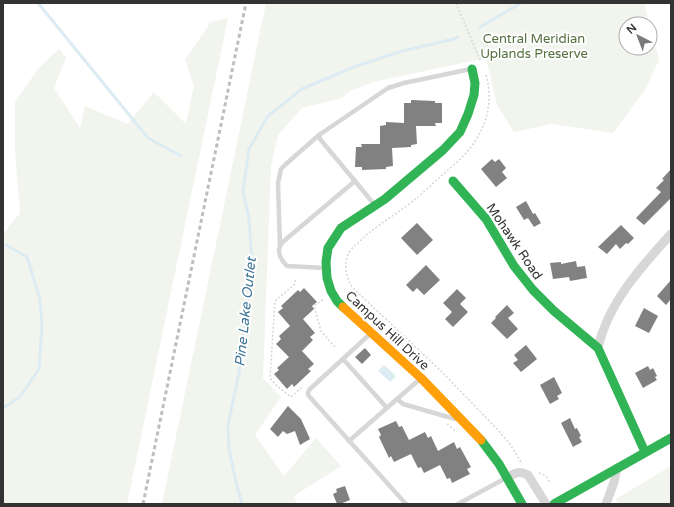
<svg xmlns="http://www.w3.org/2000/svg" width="674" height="507" viewBox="0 0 674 507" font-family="'Varela Round',sans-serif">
  <rect width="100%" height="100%" fill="#fff"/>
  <!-- green -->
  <g fill="#f1f5ed">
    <polygon points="266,3 644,3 649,24 626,24 626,48 650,48 650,26 659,60 645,90 613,133 552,124 514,132 497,105 486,58 373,82 350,91 342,98 302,108 278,135 271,166 263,378 281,397 255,435 284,476 316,438 341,466 294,496 297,504 162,504"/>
    <polygon points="228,18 127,504 3,504 3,232 4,233 20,213 15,149 15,102 38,69 59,49 66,58 54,88 80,128 85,106 128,124 154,92 186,124 194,86 185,60 211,22"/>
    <polygon points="671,466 671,504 619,504 616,499"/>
  </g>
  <!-- water -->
  <polygon fill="#ddebf3" points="384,365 396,376 390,382 378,371"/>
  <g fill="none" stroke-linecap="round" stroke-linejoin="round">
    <!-- stream -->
    <g stroke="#ddebf3" stroke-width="3">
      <polyline points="38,3 148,138 181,156"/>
      <polyline points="480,27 521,3"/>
      <polyline points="3,408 20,397 39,369 42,326 40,299 27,257 6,245"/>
      <polyline points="242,504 236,482 229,449 228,425 239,373 252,264 249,219 243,191 249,149 268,116 302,89 354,67 402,51 454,39 458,37"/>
    </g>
  </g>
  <!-- building -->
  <g fill="#818181">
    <polygon points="411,100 435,101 435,103 442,103 442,123 435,123 436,126 416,126 417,144 411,145 411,147 392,148 393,166 386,167 386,169 362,170 362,167 355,167 356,147 362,147 361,144 380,144 380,126 386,125 386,122 404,123 404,103 411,103"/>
    <polygon points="492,159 495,162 499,159 506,168 502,172 507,178 496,187 481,169"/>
    <polygon points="671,169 671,198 644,225 636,218 661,192 656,188 664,180 662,179"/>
    <polygon points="526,201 533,214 535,213 541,223 534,227 528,218 524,220 516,207"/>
    <polygon points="417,223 433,240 417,255 401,238"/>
    <polygon points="621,225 634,238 628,244 626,243 620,249 616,244 607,254 598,247"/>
    <polygon points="576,261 577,267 585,266 587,278 570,281 569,277 553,279 550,263 561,262 561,264"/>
    <polygon points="426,265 440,280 424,295 417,288 413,292 406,285"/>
    <polygon points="671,280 671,299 666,305 657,296"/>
    <polygon points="304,288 317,302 312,306 314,309 303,319 315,333 310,337 313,340 302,351 314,364 308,369 311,371 294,387 292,384 287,389 274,374 279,370 277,368 289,357 276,344 281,339 279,336 290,326 278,312 283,308 281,306 298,290 300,292"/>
    <polygon points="457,289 466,298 460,304 468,312 453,327 445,319 452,312 443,303"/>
    <polygon points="507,305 514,313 508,318 518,329 507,339 491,323 496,318 495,317"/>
    <polygon points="644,308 658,316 649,333 635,326"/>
    <polygon points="526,345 537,359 521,372 513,363 518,360 514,355"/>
    <polygon points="365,348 371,355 362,364 355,357"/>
    <polygon points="648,366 650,370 653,368 657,376 655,377 657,380 643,388 635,373"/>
    <polygon points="554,377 562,393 557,396 559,399 550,404 540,385"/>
    <polygon points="288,406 301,419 310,439 300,445 295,431 287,434 283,431 278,437 270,429"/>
    <polygon points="570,418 575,429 577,428 581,436 579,437 582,442 573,447 561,423"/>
    <polygon points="396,421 399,427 402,426 409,440 425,432 428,438 431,436 438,451 454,442 457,449 460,447 471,467 467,469 470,474 452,483 450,478 447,479 440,465 424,473 421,467 418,468 411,454 394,462 391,456 389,458 379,437 381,435 378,429"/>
    <polygon points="345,486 350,500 340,504 337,504 333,494 337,492 336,489"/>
  </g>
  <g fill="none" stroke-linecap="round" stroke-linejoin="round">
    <!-- path -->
    <g stroke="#d6d6d6" stroke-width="1.5" stroke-dasharray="2 2" stroke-linecap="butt">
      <polyline points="456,3 481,62"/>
      <path d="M486,75C494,103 486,130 467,152C459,161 449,169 440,177C431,185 422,194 413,201C395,215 375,226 359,242C356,245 353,247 350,251C343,261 345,278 353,288L442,372L497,429L510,444L522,464"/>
      <polyline points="295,280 295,284 275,301 270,378 277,386 291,397 302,387"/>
      <polyline points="323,300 321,301 314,306 321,331 335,347"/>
      <polyline points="447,424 457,432"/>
      <polyline points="539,473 546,476 550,483"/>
    </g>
    <!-- lane -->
    <g stroke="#d7d7d7" stroke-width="4.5">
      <polyline points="374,204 320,139 319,135 388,88 404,83 471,69"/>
      <polyline points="280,246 278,183 281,169 286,164 319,135"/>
      <path d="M325,268L287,266C282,261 277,253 280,246C281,244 283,242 285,240L355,181"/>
      <polyline points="370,334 309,390 308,393 308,395 406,504"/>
      <polyline points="343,359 387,408"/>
      <polyline points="397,399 403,404 455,419"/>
      <polyline points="349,441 420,379"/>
      <polyline points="458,504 506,478"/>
    </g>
    <!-- street -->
    <g stroke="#d7d7d7" stroke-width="9">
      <path d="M598,348C608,303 641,267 671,234"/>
      <path d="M507,478C515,473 519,470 528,475L546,504"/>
      <polyline points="606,504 614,482 617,468"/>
    </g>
    <!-- fast -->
    <g stroke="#30b455" stroke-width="9">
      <polyline points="453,181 486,219 514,266 533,290 554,311 598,348 645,452"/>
      <polyline points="343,307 337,301 331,291 327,278 326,262 328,248 341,228 385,199 443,150 460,132 468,114 474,95 475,83 472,69"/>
      <polyline points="481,440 499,464 522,504"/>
      <polyline points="554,504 671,438"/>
    </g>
    <!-- slow -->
    <polyline stroke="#ff9f0a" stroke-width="9" points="343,307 421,378 481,440"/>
    <!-- rail -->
    <polyline stroke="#bebebe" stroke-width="3" stroke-dasharray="4 3" stroke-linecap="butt" points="143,504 246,3"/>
  </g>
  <g text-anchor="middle" stroke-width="4" stroke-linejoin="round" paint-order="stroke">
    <!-- park labels -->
    <g font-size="13" fill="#56703f" stroke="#fff">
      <text x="534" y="43">Central Meridian<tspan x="534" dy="15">Uplands Preserve</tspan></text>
    </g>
    <!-- street labels -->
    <g font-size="13" fill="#333" stroke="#fff">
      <text transform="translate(515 241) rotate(56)" y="5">Mohawk Road</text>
      <text transform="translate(388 330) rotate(43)" y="5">Campus Hill Drive</text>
    </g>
    <!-- water labels -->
    <g font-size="14" font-style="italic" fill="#3f7597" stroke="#fff">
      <text transform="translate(245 312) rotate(-84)" y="5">Pine Lake Outlet</text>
    </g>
  </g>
  <!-- border -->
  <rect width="674" height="507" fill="none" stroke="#333333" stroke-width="8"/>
  <!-- north arrow -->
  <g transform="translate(638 36) rotate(318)"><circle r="19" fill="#ffffff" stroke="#adadad"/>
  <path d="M0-3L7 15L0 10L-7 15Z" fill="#7a7a7a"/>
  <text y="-6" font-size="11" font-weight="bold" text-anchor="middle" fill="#333333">N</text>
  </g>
</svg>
